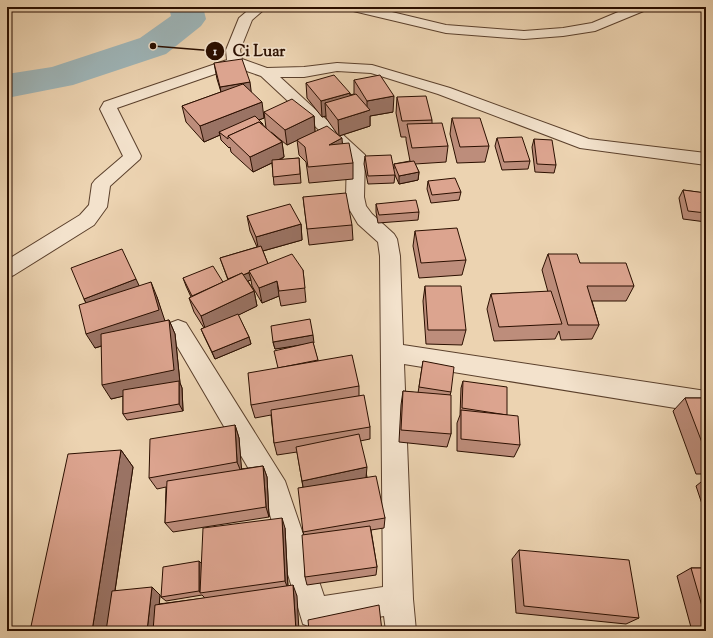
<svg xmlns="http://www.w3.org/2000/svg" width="713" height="638" viewBox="0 0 713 638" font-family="'Sorts Mill Goudy',serif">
  <rect width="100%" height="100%" fill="#ecd3b1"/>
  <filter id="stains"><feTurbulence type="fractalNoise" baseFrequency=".005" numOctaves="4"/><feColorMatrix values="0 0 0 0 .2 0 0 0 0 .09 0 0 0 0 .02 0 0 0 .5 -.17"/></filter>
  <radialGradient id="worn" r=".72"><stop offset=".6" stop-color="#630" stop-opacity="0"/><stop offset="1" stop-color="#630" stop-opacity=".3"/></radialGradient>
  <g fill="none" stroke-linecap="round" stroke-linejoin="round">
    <!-- river -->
    <polygon fill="#9eb5b8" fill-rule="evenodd" points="169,7 203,7 206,19 201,26 166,54 73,85 7,98 7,74 52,67 140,38 171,16"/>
    <defs>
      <g id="street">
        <polygon points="252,7 267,7 252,20 240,50 242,59 267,68 304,67 337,63 372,65 450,88 589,139 706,153 706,165 580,148 438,94 371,73 337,71 304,77 280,77 365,155 364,197 366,206 372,214 394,234 397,239 400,256 403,345 706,391 706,413 404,364 413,599 416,631 386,631 384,616 314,628 303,624 264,495 167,329 170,323 178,320 186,323 285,481 324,596 383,587 380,256 378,242 358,224 348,207 346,197 347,156 261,76 235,67 117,108 141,156 140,159 110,186 107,207 94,225 14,275 7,278 7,260 80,215 89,205 92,184 95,180 123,156 100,109 104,102 227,60 226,50 239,18"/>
        <polygon points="347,7 371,7 446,25 524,31 563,28 592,23 630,7 648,7 646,10 595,31 563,36 524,39 446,33 349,10"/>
      </g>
    </defs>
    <!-- street casing -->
    <use href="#street" stroke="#5b402c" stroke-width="2"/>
    <!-- street -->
    <use href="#street" fill="#f3e2cc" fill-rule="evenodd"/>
  </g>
  <!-- wall -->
  <g fill="#bd8d7b" stroke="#2b0f00">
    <polygon points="214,63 251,92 264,118 259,120 266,128 264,112 314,116 315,132 338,135 326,118 326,116 322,117 307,98 306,83 350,93 350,95 354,94 354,80 393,112 370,116 370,126 339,136 343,144 353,163 353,179 309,183 306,162 299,155 297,140 287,145 271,132 282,142 284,157 280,160 299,158 301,183 274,185 272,163 253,172 231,152 230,147 229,148 221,140 220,135 204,142 186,122 182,106 221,92 217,79"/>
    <polygon points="397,97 432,120 432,123 448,146 446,162 415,164 419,172 418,180 399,184 395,175 394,183 368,184 364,164 365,156 394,169 394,164 410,161 406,140 406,137 401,137 396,113"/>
    <polygon points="452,118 489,146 485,162 457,163 450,134"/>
    <polygon points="497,138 530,161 528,169 502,170 495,146"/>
    <polygon points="534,139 556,165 554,173 535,172 532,147"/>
    <polygon points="428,181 461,192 459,200 431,203 427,189"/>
    <polygon points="683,190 704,193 706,190 706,222 683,219 679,198"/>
    <polygon points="303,197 352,225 353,240 309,245"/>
    <polygon points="376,204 419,212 418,220 378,223 376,212"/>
    <polygon points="247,216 301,224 302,240 263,251 268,264 303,270 306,302 281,306 279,296 262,303 252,286 251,280 248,281 254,291 257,306 238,315 249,337 251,344 215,359 204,336 201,329 204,328 194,312 189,298 191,297 186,286 183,278 223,282 228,280 220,258 257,247 250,231"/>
    <polygon points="415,231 466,260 462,275 419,278 413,246"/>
    <polygon points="548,254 580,263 634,286 626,301 592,301 599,325 592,339 561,340 559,331 555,339 494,341 487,309 491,294 548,292 542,270"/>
    <polygon points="139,286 157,297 164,321 169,320 175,334 180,383 182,388 183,411 127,420 123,414 123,396 111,399 102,346 95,348 86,303 84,299"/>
    <polygon points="425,286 466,330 462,345 426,344 423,301"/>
    <polygon points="273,342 314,343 313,343 318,361 359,386 359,396 370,427 370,439 360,441 367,477 385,518 384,528 371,530 377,567 376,575 307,585 305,577 304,535 303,532 303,487 297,452 277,455 274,443 271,415 255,418 251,405 278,368 306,344 275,349"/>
    <polygon points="423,361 451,392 450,395 451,434 447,447 399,442 401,405 403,391 418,393"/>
    <polygon points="463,381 506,415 520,445 514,457 457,451 457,423 460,415 461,388"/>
    <polygon points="685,398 706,398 706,474 696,474 673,411"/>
    <polygon points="235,425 239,438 241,469 263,466 267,477 269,517 173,532 165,523 166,487 157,489 149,478"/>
    <polygon points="121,450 133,467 115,591 160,595 159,604 205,598 202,595 166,601 161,597 199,561 201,563 285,528 288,586 297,596 30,631"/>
    <polygon points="706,478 706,516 696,486"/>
    <polygon points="519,550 639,618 626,624 516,613 512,559"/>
    <polygon points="691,568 706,568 706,631 692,631 677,576"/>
  </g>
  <!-- shaded-wall -->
  <g fill="#9a7364" stroke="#2b0f00">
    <polygon points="250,82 252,98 223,102 220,87"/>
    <polygon points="350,93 350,108 325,103 326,116 322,117 321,101"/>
    <polygon points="394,96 393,112 370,116 370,126 339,136 338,120 367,111 367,101"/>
    <polygon points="262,102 264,118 222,134 219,132 220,135 204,142 200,126"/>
    <polygon points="314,116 315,132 287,145 285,130"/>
    <polygon points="342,138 343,154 329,145"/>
    <polygon points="282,142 284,157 253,172 250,157"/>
    <polygon points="419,172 418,180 399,184 399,176"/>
    <polygon points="301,224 302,240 259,252 256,237"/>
    <polygon points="249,273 251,280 230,287 228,279"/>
    <polygon points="136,279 143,294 92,314 84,299"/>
    <polygon points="277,281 279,296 262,303 259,288"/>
    <polygon points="151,282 157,297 166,324 95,348 86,334"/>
    <polygon points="254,291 257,306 206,331 201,316"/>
    <polygon points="169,320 175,334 180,383 182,388 183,411 179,404 179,383 111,399 102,385"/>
    <polygon points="313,335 314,343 275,349 273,342"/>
    <polygon points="249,337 251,344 215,359 212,352"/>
    <polygon points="235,425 239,438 242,474 237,462"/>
    <polygon points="121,450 133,467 109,631 92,631"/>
    <polygon points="263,466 267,477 269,517 266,507"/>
    <polygon points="367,467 366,478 304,492 302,481"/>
    <polygon points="282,518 285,528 288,589 285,581"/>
    <polygon points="199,561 203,565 201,593 199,591"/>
    <polygon points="293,585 297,596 299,631 296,631"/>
    <polygon points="152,587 160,595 157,631 147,631"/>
  </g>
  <!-- building -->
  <g fill="#dca48f" stroke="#2b0f00">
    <polygon points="242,59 250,82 220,87 214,63"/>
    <polygon points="334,75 350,93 321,101 306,83"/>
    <polygon points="380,75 394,96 367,101 354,80"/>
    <polygon points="243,84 262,102 200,126 182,106"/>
    <polygon points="356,94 370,110 338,120 325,103"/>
    <polygon points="426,96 432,120 402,121 397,97"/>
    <polygon points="292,99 314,116 285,130 264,112"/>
    <polygon points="255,116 263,124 262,124 259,122 228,136 228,139 219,132"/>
    <polygon points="452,118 480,118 489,146 460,147"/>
    <polygon points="259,122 282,142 250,157 228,136"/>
    <polygon points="442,123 448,146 412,148 407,124"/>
    <polygon points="327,126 342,138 329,145 349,143 353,163 308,167 305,147 297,140"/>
    <polygon points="522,137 530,161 504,162 497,138"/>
    <polygon points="534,139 552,140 556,165 537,164"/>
    <polygon points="391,155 395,175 368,176 365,156"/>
    <polygon points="299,158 300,174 273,177 272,160"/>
    <polygon points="414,161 419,172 399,176 394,164"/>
    <polygon points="455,178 461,192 432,195 428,181"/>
    <polygon points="683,190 706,193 706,213 688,211"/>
    <polygon points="346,193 352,225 307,229 303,197"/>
    <polygon points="416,200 419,212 379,215 376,204"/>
    <polygon points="290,204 301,224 256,237 247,216"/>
    <polygon points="457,228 466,260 421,263 415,231"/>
    <polygon points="261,246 268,264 249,271 250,272 243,275 242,273 228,279 220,258"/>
    <polygon points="122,249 136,279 84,299 71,268"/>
    <polygon points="292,254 303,270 305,288 279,291 277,281 259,288 249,271"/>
    <polygon points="548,254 577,254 580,263 626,263 634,286 587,286 599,325 568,325"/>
    <polygon points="213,266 223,282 192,296 183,278"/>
    <polygon points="242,273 254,291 201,316 189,298"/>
    <polygon points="151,282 159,310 86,334 79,305"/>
    <polygon points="425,286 461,286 466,330 428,330"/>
    <polygon points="551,291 562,324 499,327 491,294"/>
    <polygon points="238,314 249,337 212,352 201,329"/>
    <polygon points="310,319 313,335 273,342 271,326"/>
    <polygon points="169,320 174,370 102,385 101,334"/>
    <polygon points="313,342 318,360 278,368 274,351"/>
    <polygon points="352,355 359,386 251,405 248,373"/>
    <polygon points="423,361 454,367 451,392 419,387"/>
    <polygon points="179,381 179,404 123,414 123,390"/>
    <polygon points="463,381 507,387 507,415 462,408"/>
    <polygon points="403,391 451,395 451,434 401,430"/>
    <polygon points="364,395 370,427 274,443 271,410"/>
    <polygon points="685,398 706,398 706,453"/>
    <polygon points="461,410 518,416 520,445 461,439"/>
    <polygon points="235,425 237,462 149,478 150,439"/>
    <polygon points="359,434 367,467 302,481 296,447"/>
    <polygon points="121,450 92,631 30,631 68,454"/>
    <polygon points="263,466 266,507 165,523 167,481"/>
    <polygon points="376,476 385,518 303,532 298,488"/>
    <polygon points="282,518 285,581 200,593 203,528"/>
    <polygon points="370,526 377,567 305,577 302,535"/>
    <polygon points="519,550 629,560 639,618 524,606"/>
    <polygon points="199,561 199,591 161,597 163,567"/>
    <polygon points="691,568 706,568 706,620"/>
    <polygon points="293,585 296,631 153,631 155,605"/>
    <polygon points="152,587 147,631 106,631 112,591"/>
    <polygon points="379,605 382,631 309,631 308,620"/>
  </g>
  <!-- callouts -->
  <path fill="none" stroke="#2b0f00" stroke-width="1.5" d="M153 46L215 51"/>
  <g fill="#2b0f00" stroke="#f3e2cc" stroke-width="1.5">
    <circle cx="153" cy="46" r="4"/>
    <circle cx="215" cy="51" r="10"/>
  </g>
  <g font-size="12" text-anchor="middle" font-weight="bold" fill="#fff">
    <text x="215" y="55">1</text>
  </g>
  <g font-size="16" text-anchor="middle" font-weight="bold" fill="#2b0f00" stroke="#f3e2cc" stroke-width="3.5" stroke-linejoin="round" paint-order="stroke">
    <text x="259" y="56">Ci Luar</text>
  </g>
  <!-- margin -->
  <rect width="713" height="638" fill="none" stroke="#ecd3b1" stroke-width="24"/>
  <rect x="8" y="8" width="697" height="622" fill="none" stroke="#2b0f00" stroke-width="2"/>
  <rect x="12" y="12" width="689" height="614" fill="none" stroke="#2b0f00"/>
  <rect width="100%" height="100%" filter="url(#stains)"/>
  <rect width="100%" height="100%" fill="url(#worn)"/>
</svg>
